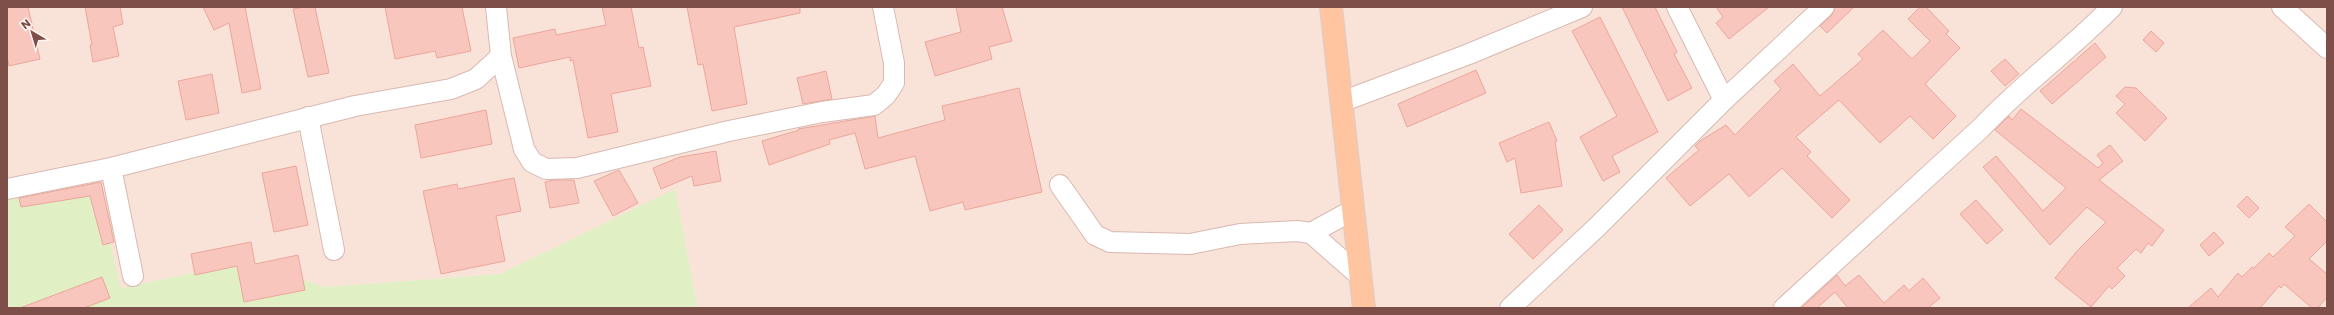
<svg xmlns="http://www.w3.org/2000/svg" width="2334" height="315" viewBox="0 0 2334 315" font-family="Poppins,sans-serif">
  <rect width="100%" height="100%" fill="#fff1e9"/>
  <!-- residential -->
  <polygon fill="#f9e3d9" points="7,7 2327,7 2327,308 698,308 675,190 500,274 324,287 250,261 121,288 96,183 7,198"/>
  <!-- green -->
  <polygon fill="#e0efc4" points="96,183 121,288 250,261 324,287 500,274 675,189 698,308 7,308 7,198"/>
  <!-- building -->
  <g fill="#f8c6bd" stroke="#eca69b">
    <polygon points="7,7 28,7 40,59 9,66 7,57"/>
    <polygon points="85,7 120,7 123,24 113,27 119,56 93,62 90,45 92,45"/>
    <polygon points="203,7 245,7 261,89 242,93 229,23 214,30"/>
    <polygon points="304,7 315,7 329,73 308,77 293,9"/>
    <polygon points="385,7 462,7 471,51 437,58 435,51 395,59"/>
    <polygon points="602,7 631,7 639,48 643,47 651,86 611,94 618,132 588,138 573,60 570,61 570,57 519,68 513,38 555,29 556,35 606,25"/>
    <polygon points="687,7 800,7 800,13 734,27 747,104 712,111 703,64 698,65"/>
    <polygon points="956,7 1002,7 1012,41 989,47 992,59 935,76 925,42 961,32"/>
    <polygon points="1622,7 1655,7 1677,52 1674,54 1692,88 1668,101"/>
    <polygon points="1716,7 1769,7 1729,39 1716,23 1723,17"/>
    <polygon points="1835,7 1854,7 1827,33 1820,26 1832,15"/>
    <polygon points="1920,7 1926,7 1949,31 1946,34 1960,48 1925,84 1956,116 1933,139 1910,116 1880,143 1839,100 1796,137 1811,152 1807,156 1850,200 1832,218 1782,168 1749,197 1729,174 1690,206 1666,178 1699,150 1695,146 1700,141 1726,125 1735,135 1781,89 1774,81 1793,64 1820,96 1863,59 1858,54 1883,30 1912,59 1930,41 1908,19"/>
    <polygon points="1600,17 1658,132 1612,156 1620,172 1603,181 1580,137 1617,116 1572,31"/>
    <polygon points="2151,31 2164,43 2156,52 2143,40"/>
    <polygon points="2095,43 2106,57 2052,104 2040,91"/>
    <polygon points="2005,59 2019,74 2005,86 1991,71"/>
    <polygon points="1476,70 1486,93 1407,127 1398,104"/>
    <polygon points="826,71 832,99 803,104 797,78"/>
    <polygon points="212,74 219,113 186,120 178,81"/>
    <polygon points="2125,87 2136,88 2167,118 2145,141 2116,113 2125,104 2116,96"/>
    <polygon points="1019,88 1042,192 965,210 963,202 930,211 915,156 865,169 855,133 829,140 830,144 769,165 762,141 799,130 798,129 875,116 878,138 945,120 942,106"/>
    <polygon points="2021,109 2098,168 2103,163 2097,155 2110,145 2123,161 2099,180 2164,230 2152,246 2148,243 2141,253 2136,249 2117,268 2125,276 2112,289 2109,286 2091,307 2055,278 2077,251 2106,222 2087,207 2050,245 1983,167 1996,156 2043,211 2066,188 1995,130 2009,116 2012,120"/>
    <polygon points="486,110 492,144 421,158 415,125"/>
    <polygon points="1549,122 1557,141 1555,142 1562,186 1521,193 1515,158 1507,162 1499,143"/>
    <polygon points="716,151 721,181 694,186 692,176 661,189 653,168 680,157"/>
    <polygon points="296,166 308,225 274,232 262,173"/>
    <polygon points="619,170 638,203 613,216 594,181"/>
    <polygon points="514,178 521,211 496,216 505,261 441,274 423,191 457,184 458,189"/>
    <polygon points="553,180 574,180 579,203 550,208 545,182"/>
    <polygon points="101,182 114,242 103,245 90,196 21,207 19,198"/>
    <polygon points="2247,196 2259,208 2249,218 2237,206"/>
    <polygon points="1976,200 2003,230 1987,244 1960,214"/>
    <polygon points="2309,204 2327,222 2327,241 2309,259 2327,274 2327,297 2318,308 2312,308 2284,284 2281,288 2279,286 2260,308 2188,308 2211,288 2218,297 2238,273 2242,277 2252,267 2254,268 2269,253 2273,257 2295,236 2285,227"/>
    <polygon points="1539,205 1563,230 1533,259 1509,234"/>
    <polygon points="2214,232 2224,243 2209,256 2200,245"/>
    <polygon points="251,242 255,264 298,255 305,290 244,302 237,266 195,275 191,254"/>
    <polygon points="1837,275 1845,286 1859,275 1884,303 1904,285 1909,291 1923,278 1940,298 1928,308 1848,308 1835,292 1817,308 1801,308"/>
    <polygon points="102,277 110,298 84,308 20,308"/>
  </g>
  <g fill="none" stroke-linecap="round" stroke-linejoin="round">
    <defs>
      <g id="minor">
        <polyline points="496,7 501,56 524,149 532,162 546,169 577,168 729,131 822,112 874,105 886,95 894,83 894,63 883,7"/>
        <polyline points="1677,7 1724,100"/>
        <polyline points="2282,7 2327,48"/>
        <polyline points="1341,102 1469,54 1582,7"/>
        <polyline points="308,117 334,250"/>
        <polyline points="111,168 133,276"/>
        <polyline points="1060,185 1095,235 1110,242 1190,244 1240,234 1297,231 1311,233 1360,276"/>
        <polyline points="7,189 111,168 355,106 451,89 476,79 501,56"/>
        <polyline points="1311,233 1353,210"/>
        <polyline points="1510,308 1597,227 1724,100 1824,7"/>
        <path d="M1784,308L1981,128C2021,85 2070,50 2112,7"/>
      </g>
      <polyline id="major" points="1331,7 1364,308"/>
    </defs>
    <!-- minor casing -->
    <use href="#minor" stroke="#d8b9b1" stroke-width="22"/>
    <!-- major casing -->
    <use href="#major" stroke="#dbcdcc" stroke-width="24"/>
    <!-- minor -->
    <use href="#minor" stroke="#fff" stroke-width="20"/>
    <!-- major -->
    <use href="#major" stroke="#ffc4a0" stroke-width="22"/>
  </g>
  <!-- border -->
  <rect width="2334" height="315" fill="none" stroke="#7e4e48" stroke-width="16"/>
  <!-- north arrow -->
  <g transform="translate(32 32) rotate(322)" stroke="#fff6f2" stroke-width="3" paint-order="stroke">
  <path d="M0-3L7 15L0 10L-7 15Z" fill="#7e4e48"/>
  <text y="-6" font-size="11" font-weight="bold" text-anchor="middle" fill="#7e4e48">N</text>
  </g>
</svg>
